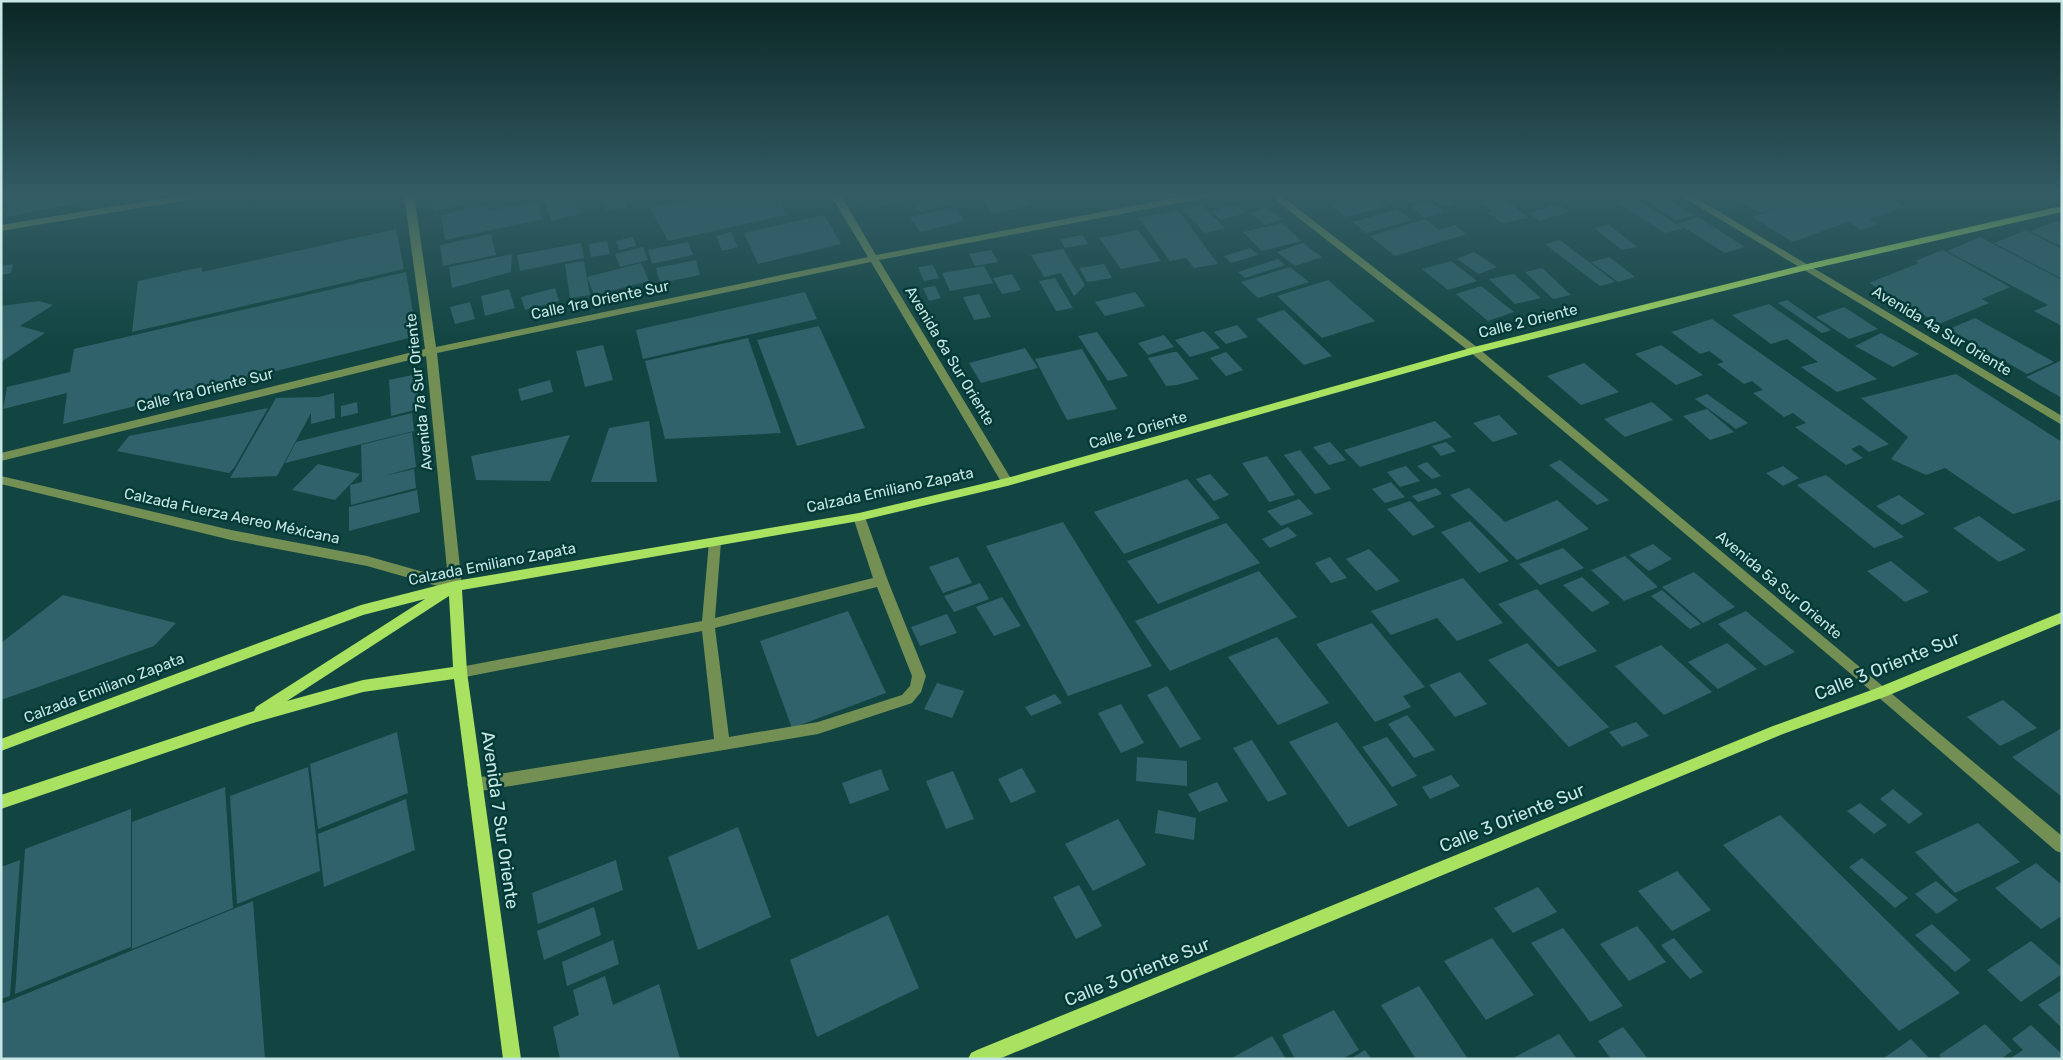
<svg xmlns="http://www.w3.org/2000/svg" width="2063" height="1060" viewBox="0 0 2063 1060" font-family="Rubik,sans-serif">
  <rect width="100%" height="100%" fill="#124542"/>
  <!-- building -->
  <g fill="#2f626a">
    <polygon points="11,194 83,194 82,202 6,217"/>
    <polygon points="448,194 463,194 465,205 434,211 431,198"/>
    <polygon points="542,194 572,194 580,214 551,221"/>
    <polygon points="600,194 621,194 627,207 607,211"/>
    <polygon points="725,194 777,194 786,215 668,241 650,208"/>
    <polygon points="852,194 891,194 883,197 899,194 903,201 883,206 877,198 858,203"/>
    <polygon points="907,194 925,194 928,199 948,195 954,204 920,212"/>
    <polygon points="986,194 1022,194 1031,205 992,214 978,196"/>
    <polygon points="1025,194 1054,194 1054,195 1030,200"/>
    <polygon points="1319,194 1371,194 1387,207 1345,217"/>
    <polygon points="1395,194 1424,194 1429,197 1409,204"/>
    <polygon points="1450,194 1472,194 1478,198 1459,202"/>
    <polygon points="1499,194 1532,194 1506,200 1529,218 1503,223 1488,213 1493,211 1481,202 1502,196"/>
    <polygon points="1635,194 1659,194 1693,215 1677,220"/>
    <polygon points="1728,194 1881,194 1905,207 1869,219 1878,224 1861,230 1848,222 1793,242 1752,217 1806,199 1761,213"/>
    <polygon points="1443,197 1454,204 1444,207 1433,200"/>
    <polygon points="1635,198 1676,224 1683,228 1665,233 1618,203"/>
    <polygon points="538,201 543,219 445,240 441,215 488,205 489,211"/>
    <polygon points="1430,201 1444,212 1424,218 1410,206"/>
    <polygon points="1236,204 1246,213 1221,220 1211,211"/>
    <polygon points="1558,204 1569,212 1540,221 1528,213"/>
    <polygon points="1202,205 1225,228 1205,233 1183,210"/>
    <polygon points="955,207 965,221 920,232 910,217"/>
    <polygon points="1266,207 1282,219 1266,225 1250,213"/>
    <polygon points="1397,209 1412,220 1366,233 1353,222"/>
    <polygon points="1178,210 1195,233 1218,264 1194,268 1186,258 1170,261 1139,218"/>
    <polygon points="824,215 841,244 758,264 744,233"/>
    <polygon points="1698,217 1745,247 1725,253 1678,224"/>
    <polygon points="1425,219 1439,230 1455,225 1467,234 1395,256 1370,236"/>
    <polygon points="2057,221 2062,223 2062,247 2030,231"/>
    <polygon points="1282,223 1301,241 1262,251 1243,232"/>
    <polygon points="1609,225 1637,247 1622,250 1594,228"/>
    <polygon points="396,229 404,269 132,332 138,281 202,267 202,272"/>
    <polygon points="1138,230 1161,261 1121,269 1099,238"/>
    <polygon points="2026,230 2062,249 2062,279 1994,243"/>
    <polygon points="731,232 738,247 722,251 716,236"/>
    <polygon points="491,234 496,255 443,266 440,245"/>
    <polygon points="1083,235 1088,244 1065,248 1060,239"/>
    <polygon points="633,237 636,246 619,250 616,241"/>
    <polygon points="1980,237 2062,280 2062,326 2034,311 2048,305 1947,251"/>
    <polygon points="1560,240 1615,282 1600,286 1545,244"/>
    <polygon points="607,241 610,254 591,257 589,244"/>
    <polygon points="688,242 693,255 652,264 648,250"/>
    <polygon points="581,243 584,258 520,271 517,255"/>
    <polygon points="1303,243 1322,257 1295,266 1277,252"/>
    <polygon points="643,247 648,260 620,267 615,254"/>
    <polygon points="1250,248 1258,255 1231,263 1224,256"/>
    <polygon points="1063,249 1085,285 1074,296 1061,273 1044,277 1031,255"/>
    <polygon points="991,250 998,262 975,266 969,254"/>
    <polygon points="1943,250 2010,287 1982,299 1989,303 1939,324 1869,283 1919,263 1915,261"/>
    <polygon points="1474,252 1497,267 1479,274 1457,259"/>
    <polygon points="512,254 511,272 452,288 449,267"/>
    <polygon points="1609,257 1635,277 1618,282 1591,262"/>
    <polygon points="1278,259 1285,265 1245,278 1238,272"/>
    <polygon points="696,260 700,275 660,283 656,268"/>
    <polygon points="584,261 590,295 570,298 565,264"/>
    <polygon points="1451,261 1477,281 1448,290 1422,269"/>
    <polygon points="641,263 649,281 594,295 587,277"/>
    <polygon points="13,264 11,273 1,275 1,266"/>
    <polygon points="1104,264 1112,278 1087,282 1079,268"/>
    <polygon points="933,265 939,278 924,281 918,267"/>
    <polygon points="984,266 993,283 950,291 942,273"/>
    <polygon points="1290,267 1309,282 1258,298 1241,282"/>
    <polygon points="1542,268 1571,295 1553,299 1525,272"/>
    <polygon points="406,272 417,336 63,424 67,393 3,409 7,387 70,372 74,349"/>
    <polygon points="1012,274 1021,290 1002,294 993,278"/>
    <polygon points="1514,274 1541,298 1515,304 1489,279"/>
    <polygon points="1055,278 1073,308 1056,311 1039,281"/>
    <polygon points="1328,280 1375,321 1322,338 1277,296"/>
    <polygon points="935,286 941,298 929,301 923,288"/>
    <polygon points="1481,286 1514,312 1488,321 1456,294"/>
    <polygon points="555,288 559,301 525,310 521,297"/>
    <polygon points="509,289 515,308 485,316 481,296"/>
    <polygon points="805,292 817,319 643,359 636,330"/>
    <polygon points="1135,292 1145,306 1105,316 1095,302"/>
    <polygon points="979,294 991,317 974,320 963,297"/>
    <polygon points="1787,300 1831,330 1822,333 1778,303"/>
    <polygon points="39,301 53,305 20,326 45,333 1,362 1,306"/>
    <polygon points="470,302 475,319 455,324 450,307"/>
    <polygon points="1769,304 1877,379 1837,392 1801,367 1818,362 1787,339 1771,344 1732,315"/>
    <polygon points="1844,307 1878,329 1849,339 1816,317"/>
    <polygon points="1284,310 1332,356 1304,365 1256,319"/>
    <polygon points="1975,318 2054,362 2027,374 1949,329"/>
    <polygon points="1712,319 1889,444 1869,452 1860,445 1851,449 1863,458 1846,465 1795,427 1806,423 1793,413 1784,417 1753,393 1763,390 1752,381 1744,384 1717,364 1724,362 1709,351 1700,354 1671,332"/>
    <polygon points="1237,325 1248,337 1226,344 1214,332"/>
    <polygon points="819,326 865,428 797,446 757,340"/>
    <polygon points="1204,331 1220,348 1190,357 1175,340"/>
    <polygon points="1097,332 1128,376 1108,381 1078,336"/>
    <polygon points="1881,333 1919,354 1893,367 1855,346"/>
    <polygon points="1164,335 1174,347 1148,355 1138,343"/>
    <polygon points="748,338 781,433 665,439 645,361"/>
    <polygon points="603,345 613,380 585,387 576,351"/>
    <polygon points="1661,345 1703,375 1676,385 1635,354"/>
    <polygon points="1025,348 1038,368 981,383 969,363"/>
    <polygon points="1082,349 1117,409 1067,420 1035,359"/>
    <polygon points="1174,352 1177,352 1199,379 1177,385 1166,386 1148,358"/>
    <polygon points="1226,352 1243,370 1226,376 1210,358"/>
    <polygon points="2062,360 2062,398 2026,377"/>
    <polygon points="1584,363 1619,392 1581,405 1547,376"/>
    <polygon points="417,374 419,409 391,416 389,380"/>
    <polygon points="1956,374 2062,442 2062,499 2013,514 1945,468 1926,475 1891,459 1908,437 1861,398"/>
    <polygon points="550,380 553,392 521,401 518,389"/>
    <polygon points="334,393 335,418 311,424 311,413 277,476 230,478 276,398 319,397"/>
    <polygon points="1707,394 1748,423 1736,429 1695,399"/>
    <polygon points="357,402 358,413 341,417 341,406"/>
    <polygon points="1652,402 1673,420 1625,437 1604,419"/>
    <polygon points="268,408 234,468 229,473 117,451 129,436"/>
    <polygon points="1707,409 1734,432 1710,440 1683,416"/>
    <polygon points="412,413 414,431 285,463 296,442"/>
    <polygon points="1499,415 1518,434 1493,442 1473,423"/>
    <polygon points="649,421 657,482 591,482 609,428"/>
    <polygon points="1435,421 1452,437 1360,467 1344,450"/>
    <polygon points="412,432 416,467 384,476 414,469 416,488 351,505 350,485 362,482 361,445"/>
    <polygon points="570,435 550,481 476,480 471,456"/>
    <polygon points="1330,442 1346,460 1329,465 1313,447"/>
    <polygon points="1446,442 1456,451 1441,456 1432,446"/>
    <polygon points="1300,450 1331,489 1315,494 1284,455"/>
    <polygon points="1267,456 1295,495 1269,502 1242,463"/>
    <polygon points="1560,460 1609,500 1597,505 1549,465"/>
    <polygon points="1427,462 1441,476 1432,479 1417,466"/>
    <polygon points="318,464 360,474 335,500 292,490"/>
    <polygon points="1406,466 1420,481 1400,487 1387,472"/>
    <polygon points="1783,466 1799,478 1783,486 1766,473"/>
    <polygon points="1210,474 1229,495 1214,501 1196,479"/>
    <polygon points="1826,475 1904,537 1874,548 1797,485"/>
    <polygon points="1187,479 1220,518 1124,554 1094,512"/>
    <polygon points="1391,482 1405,497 1385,503 1372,489"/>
    <polygon points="1436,488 1442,494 1418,502 1412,496"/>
    <polygon points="1469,488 1505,522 1557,500 1589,529 1517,560 1450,495"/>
    <polygon points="417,490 420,512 349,531 349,507"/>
    <polygon points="1899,495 1925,514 1902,525 1876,506"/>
    <polygon points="1299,499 1313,514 1281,526 1267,511"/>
    <polygon points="1410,501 1435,527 1413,536 1387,509"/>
    <polygon points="1979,516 2026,550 1999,562 1953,528"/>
    <polygon points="1470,521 1509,561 1479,573 1441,532"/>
    <polygon points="1063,522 1152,666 1068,696 986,546"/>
    <polygon points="1226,523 1260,563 1158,604 1127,561"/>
    <polygon points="1288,527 1297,536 1270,548 1262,539"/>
    <polygon points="1653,544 1672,559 1649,571 1629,555"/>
    <polygon points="1563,548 1584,568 1540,585 1519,564"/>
    <polygon points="1369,549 1400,581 1376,591 1346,559"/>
    <polygon points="1625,556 1658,587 1624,601 1591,570"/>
    <polygon points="958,557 972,583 943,593 929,567"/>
    <polygon points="1330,557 1347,578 1331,583 1315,563"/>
    <polygon points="1891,561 1929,592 1905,602 1867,571"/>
    <polygon points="1259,571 1297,617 1170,671 1135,621"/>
    <polygon points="1694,572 1735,607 1703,623 1662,587"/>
    <polygon points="1582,577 1610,603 1592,612 1563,585"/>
    <polygon points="1463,578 1503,623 1457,641 1437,618 1391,635 1371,611"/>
    <polygon points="980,583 989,599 954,612 944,596"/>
    <polygon points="1537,589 1597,651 1558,667 1498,604"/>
    <polygon points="1662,590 1701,624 1690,629 1651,596"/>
    <polygon points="63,595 176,623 154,646 1,700 1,643"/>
    <polygon points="1002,597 1021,626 994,636 976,607"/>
    <polygon points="848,611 886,693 792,728 760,641"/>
    <polygon points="1746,611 1795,652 1765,666 1718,624"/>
    <polygon points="947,614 957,633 920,646 911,627"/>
    <polygon points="1372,623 1425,687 1403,696 1411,707 1375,722 1316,644"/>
    <polygon points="1277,637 1329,703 1278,725 1228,657"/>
    <polygon points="1527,643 1609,727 1569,747 1488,660"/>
    <polygon points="1727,643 1757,669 1718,689 1688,662"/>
    <polygon points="1661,645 1712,692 1664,715 1615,666"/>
    <polygon points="1460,672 1487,704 1455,717 1429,685"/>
    <polygon points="937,683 964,691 952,718 924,709"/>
    <polygon points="1167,686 1201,739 1180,748 1147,695"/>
    <polygon points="1055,694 1062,703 1031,716 1025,707"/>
    <polygon points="2003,700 2037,728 2000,746 1967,717"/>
    <polygon points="1121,704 1144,743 1121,753 1098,713"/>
    <polygon points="1407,715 1435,750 1414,758 1388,724"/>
    <polygon points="1337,722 1398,805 1348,827 1289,742"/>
    <polygon points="1636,722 1649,736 1622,747 1609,732"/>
    <polygon points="2062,728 2062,797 2012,757"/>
    <polygon points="397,732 408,793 318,829 310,764"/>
    <polygon points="1387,737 1417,776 1392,787 1362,747"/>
    <polygon points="1252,740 1287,794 1268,802 1233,748"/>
    <polygon points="1137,757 1187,761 1187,786 1136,781"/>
    <polygon points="308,767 320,871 237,904 230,796"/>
    <polygon points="1022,768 1036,792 1011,803 998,779"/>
    <polygon points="881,769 889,790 850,804 842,783"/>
    <polygon points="953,771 974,819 946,829 926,781"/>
    <polygon points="1451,775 1460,786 1430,799 1422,787"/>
    <polygon points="1217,782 1228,801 1199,812 1188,794"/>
    <polygon points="225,787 233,908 132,949 132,822"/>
    <polygon points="1893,789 1923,814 1909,824 1880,799"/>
    <polygon points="406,799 415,850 324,887 318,834"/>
    <polygon points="1860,803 1887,825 1874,834 1847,811"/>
    <polygon points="131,809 131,947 15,994 25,849"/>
    <polygon points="1158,810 1196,818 1194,840 1155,833"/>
    <polygon points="1780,815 1960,993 1899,1031 1723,845"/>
    <polygon points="1118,819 1146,865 1093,891 1065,844"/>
    <polygon points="1978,823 2020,862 1955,893 1915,852"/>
    <polygon points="738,827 771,917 698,950 668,857"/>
    <polygon points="1862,858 1908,898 1895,908 1849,867"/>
    <polygon points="20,860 10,996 1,999 1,867"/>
    <polygon points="616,860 623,890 538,924 532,893"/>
    <polygon points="2036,863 2062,885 2062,916 2041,929 1995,888"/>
    <polygon points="1677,871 1711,910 1672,931 1638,891"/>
    <polygon points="1936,881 1958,900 1937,914 1915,894"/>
    <polygon points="1079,885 1102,926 1076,939 1053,897"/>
    <polygon points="1538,887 1557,912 1513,933 1494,908"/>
    <polygon points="253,901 265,1059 1,1059 1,1004"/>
    <polygon points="594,907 601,935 544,960 537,931"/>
    <polygon points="888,915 919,988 817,1037 790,960"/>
    <polygon points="1932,924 1971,960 1955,972 1915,935"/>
    <polygon points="1637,926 1666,962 1629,981 1600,944"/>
    <polygon points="1563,928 1623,1006 1590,1022 1531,943"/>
    <polygon points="1492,938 1534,995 1486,1020 1444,961"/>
    <polygon points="1674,938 1703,972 1690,979 1661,945"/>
    <polygon points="613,940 619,964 567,986 562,962"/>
    <polygon points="2031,941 2062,968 2062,974 2021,1002 1987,970"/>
    <polygon points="605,976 613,1005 659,984 680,1059 560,1059 553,1027 579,1015 573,990"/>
    <polygon points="1419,986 1468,1059 1416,1059 1381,1005"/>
    <polygon points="2062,990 2062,1028 2038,1005"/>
    <polygon points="1334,1010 1359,1050 1342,1059 1295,1059 1282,1035"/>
    <polygon points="1985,1024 2012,1051 2001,1059 1942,1059 1939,1055"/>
    <polygon points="2031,1025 2062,1054 2062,1059 2015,1059 2012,1057 2023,1050 2012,1039"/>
    <polygon points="1623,1027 1648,1059 1611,1059 1598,1041"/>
    <polygon points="1559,1034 1577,1059 1511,1059"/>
    <polygon points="1272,1036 1286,1059 1230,1059"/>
    <polygon points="1911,1039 1930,1059 1884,1058"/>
    <polygon points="1365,1050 1371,1059 1350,1059"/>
  </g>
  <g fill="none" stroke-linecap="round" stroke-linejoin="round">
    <!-- minor -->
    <g fill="#748f54" fill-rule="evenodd">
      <polygon points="190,194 211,194 206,197 1,231 1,225"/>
      <polygon points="404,194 414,194 436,347 868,257 830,194 840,194 876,255 1196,194 1215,194 1210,197 879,260 1013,482 1007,486 1003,485 871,262 437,353 462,586 460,590 455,591 367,566 231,540 1,484 1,476 231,530 367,556 448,579 426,356 1,461 1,453 425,349"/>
      <polygon points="1268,194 1279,194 1478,348 2062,836 2062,853 2056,851 1877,696 1470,352"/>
      <polygon points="1678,194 1689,194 2062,416 2062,425"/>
      <path d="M859,513L865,517L888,581L926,676L921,692L912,703L818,734L475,792L470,790L467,785L470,780L475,778L714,739L702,631L460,678L455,676L453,672L455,668L702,621L709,542L715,537L721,542L715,618L873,578L853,517ZM877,587L912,676L910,686L902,695L818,722L729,737L715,628Z"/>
    </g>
    <!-- major -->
    <g fill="#a9e160" fill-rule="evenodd">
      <path d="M2062,206V212L1807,270L1477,353L1007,486L859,521L462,590L467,672L521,1059H503L454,679L363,692L250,724L1,809V795L254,711L256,707L425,599L363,615L1,751V739L361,605L455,581L859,513L1007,478L1474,347L1807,264ZM449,596L453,667L363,680L287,701Z"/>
      <polygon points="2062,612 2062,623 1887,696 1783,734 999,1059 968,1059 971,1053 977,1050 1773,726 1877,688"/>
    </g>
  </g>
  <!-- sky -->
  <linearGradient id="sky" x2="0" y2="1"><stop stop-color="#0a2624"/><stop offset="0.57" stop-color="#335c65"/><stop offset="1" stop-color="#335c65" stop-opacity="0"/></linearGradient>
  <rect width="2063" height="342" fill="url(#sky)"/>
  <g text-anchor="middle" stroke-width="5" stroke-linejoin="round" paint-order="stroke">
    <!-- street labels -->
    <g font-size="15" fill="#c8e7e4" stroke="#033a37">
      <text transform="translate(600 300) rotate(-12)" y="5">Calle 1ra Oriente Sur</text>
      <text transform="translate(1528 321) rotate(-14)" y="5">Calle 2 Oriente</text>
      <text transform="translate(1942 331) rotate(31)" y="5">Avenida 4a Sur Oriente</text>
      <text transform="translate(950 356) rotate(59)" y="5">Avenida 6a Sur Oriente</text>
      <text transform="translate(205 390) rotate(-14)" y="5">Calle 1ra Oriente Sur</text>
      <text transform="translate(419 392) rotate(-96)" y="5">Avenida 7a Sur Oriente</text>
      <text transform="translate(1138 430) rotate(-16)" y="5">Calle 2 Oriente</text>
      <text transform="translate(890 490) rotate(-12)" y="5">Calzada Emiliano Zapata</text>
      <text transform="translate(232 516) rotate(12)" y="5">Calzada Fuerza Aereo Méxicana</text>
      <text transform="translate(492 564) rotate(-11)" y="5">Calzada Emiliano Zapata</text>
      <text transform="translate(1779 585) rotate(40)" y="5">Avenida 5a Sur Oriente</text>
      <text transform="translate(104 688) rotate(-21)" y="5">Calzada Emiliano Zapata</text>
    </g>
    <!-- near-street labels -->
    <g font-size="18" fill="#c8e7e4" stroke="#033a37">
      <text transform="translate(1887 666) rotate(-22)" y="6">Calle 3 Oriente Sur</text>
      <text transform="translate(1512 818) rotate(-22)" y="6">Calle 3 Oriente Sur</text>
      <text transform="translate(500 820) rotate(82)" y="6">Avenida 7 Sur Oriente</text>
      <text transform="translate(1137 972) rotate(-22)" y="6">Calle 3 Oriente Sur</text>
    </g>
  </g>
  <!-- border -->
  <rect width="2063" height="1060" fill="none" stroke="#c8e7e4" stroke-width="5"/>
</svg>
